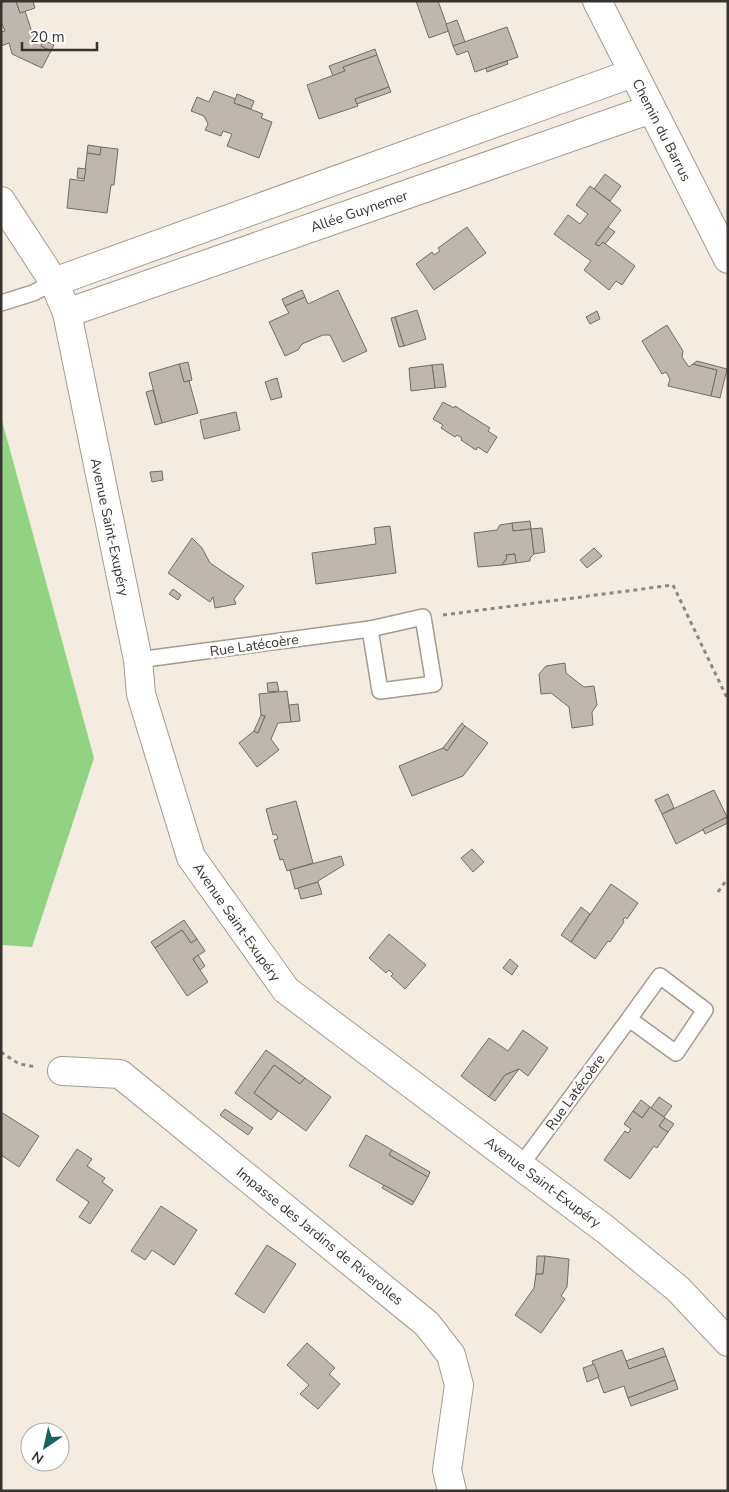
<svg xmlns="http://www.w3.org/2000/svg" width="729" height="1492" viewBox="0 0 729 1492" font-family="'Nunito Sans',sans-serif">
  <rect width="100%" height="100%" fill="#f4ece1"/>
  <!-- forest -->
  <polygon fill="#91d383" points="1,417 94,758 32,947 1,945"/>
  <!-- building -->
  <g fill="#bfb7ad" stroke="#736d63">
    <polygon points="1,1 16,1 20,13 25,11 33,35 43,40 41,46 51,51 42,68 12,54 9,43 1,46 1,32 5,31 1,22"/>
    <polygon points="16,1 33,1 35,8 20,13"/>
    <polygon points="416,1 438,1 449,31 429,38"/>
    <polygon points="457,20 465,42 453,46 446,24"/>
    <polygon points="507,27 518,57 475,72 468,51 457,55 453,46"/>
    <polygon points="43,40 54,45 51,51 41,46"/>
    <polygon points="375,49 377,55 343,67 345,71 333,76 329,66"/>
    <polygon points="377,55 389,87 355,99 358,106 319,119 307,85 345,71 343,67"/>
    <polygon points="507,61 508,64 487,72 486,68"/>
    <polygon points="389,87 391,92 357,104 355,99"/>
    <polygon points="214,91 236,99 234,103 263,114 261,118 272,122 259,158 227,146 232,134 223,131 221,136 205,130 208,124 204,116 191,111 197,97 209,102"/>
    <polygon points="237,94 254,101 251,109 234,103"/>
    <polygon points="88,145 101,147 100,155 87,153"/>
    <polygon points="101,147 118,149 114,185 111,185 107,213 67,208 70,179 84,181 87,153 100,155"/>
    <polygon points="78,168 86,169 84,179 77,178"/>
    <polygon points="605,174 621,186 610,201 594,189"/>
    <polygon points="590,186 621,210 595,244 599,246 603,242 635,266 622,285 616,281 609,290 584,270 591,261 554,234 568,215 580,224 588,214 576,205"/>
    <polygon points="467,227 486,253 434,290 416,264 432,252 434,255 440,251 438,248"/>
    <polygon points="608,227 615,232 605,244 603,242 599,246 595,244"/>
    <polygon points="302,290 305,297 285,306 282,299"/>
    <polygon points="338,290 367,351 343,362 330,335 323,335 302,344 298,350 285,356 269,322 289,313 285,306 305,297 308,304"/>
    <polygon points="417,310 426,339 404,346 395,317"/>
    <polygon points="597,311 600,319 590,324 586,317"/>
    <polygon points="395,317 404,346 399,347 391,318"/>
    <polygon points="667,325 683,351 682,357 689,367 693,364 717,370 711,396 668,386 670,379 666,372 662,374 642,341"/>
    <polygon points="697,361 727,369 720,398 711,396 717,370 693,364"/>
    <polygon points="188,362 192,380 184,382 179,364"/>
    <polygon points="179,364 184,382 189,381 198,413 162,423 149,373"/>
    <polygon points="443,364 446,387 435,388 432,365"/>
    <polygon points="432,365 435,388 411,391 409,368"/>
    <polygon points="277,378 282,397 271,400 265,382"/>
    <polygon points="153,390 162,423 155,425 146,392"/>
    <polygon points="443,402 454,408 455,406 490,428 488,431 497,437 487,453 478,447 476,450 461,440 462,438 457,435 455,437 441,428 443,425 433,419"/>
    <polygon points="236,412 240,430 204,439 200,420"/>
    <polygon points="162,471 163,480 152,482 150,472"/>
    <polygon points="530,521 531,529 513,531 512,523"/>
    <polygon points="512,523 513,531 531,529 534,554 530,558 530,561 516,563 515,554 506,555 507,558 502,565 478,567 474,533 497,530 500,525"/>
    <polygon points="390,526 396,573 316,584 312,553 376,544 374,528"/>
    <polygon points="542,528 545,552 534,554 531,529"/>
    <polygon points="192,538 202,548 210,563 244,586 234,599 236,604 215,608 213,597 210,602 168,573"/>
    <polygon points="594,548 602,556 587,568 580,560"/>
    <polygon points="515,554 516,563 502,565 507,558 506,555"/>
    <polygon points="173,589 181,595 178,600 169,594"/>
    <polygon points="565,663 566,673 584,687 594,686 597,705 592,712 593,725 572,728 569,707 551,693 541,694 539,674 546,666"/>
    <polygon points="277,682 279,691 268,692 267,683"/>
    <polygon points="287,691 291,722 278,723 271,739 279,750 257,767 239,743 254,731 258,733 265,716 261,715 259,694"/>
    <polygon points="298,704 300,721 291,722 289,705"/>
    <polygon points="261,715 265,716 258,733 254,731"/>
    <polygon points="462,723 465,726 447,751 443,748"/>
    <polygon points="465,726 488,743 463,776 412,796 399,766 443,748 447,751"/>
    <polygon points="714,790 727,817 676,844 662,814"/>
    <polygon points="668,794 674,808 662,814 655,800"/>
    <polygon points="296,801 313,863 287,871 283,859 280,860 274,840 278,839 276,834 273,835 266,809"/>
    <polygon points="727,817 728,823 705,834 703,829"/>
    <polygon points="472,849 484,862 473,872 461,858"/>
    <polygon points="341,856 344,865 318,881 318,882 295,889 290,870"/>
    <polygon points="318,882 322,894 301,899 298,888"/>
    <polygon points="611,884 638,903 627,919 625,917 623,920 624,922 610,942 608,941 595,959 571,942"/>
    <polygon points="581,907 590,914 571,942 561,935"/>
    <polygon points="184,920 197,939 191,943 182,930 155,948 151,942"/>
    <polygon points="182,930 191,943 197,939 205,951 193,959 208,982 187,996 155,948"/>
    <polygon points="389,934 426,965 405,989 391,976 393,974 389,970 386,973 369,958"/>
    <polygon points="198,955 205,966 200,970 193,959"/>
    <polygon points="510,959 518,966 512,975 503,968"/>
    <polygon points="523,1030 548,1048 528,1076 519,1069 505,1075 489,1097 461,1076 489,1038 508,1051"/>
    <polygon points="266,1050 305,1078 300,1084 274,1065 254,1093 278,1111 271,1120 235,1093"/>
    <polygon points="274,1065 300,1084 305,1078 331,1097 306,1131 254,1093"/>
    <polygon points="519,1069 495,1101 489,1097 505,1075"/>
    <polygon points="659,1097 672,1106 664,1117 651,1108"/>
    <polygon points="641,1100 650,1107 642,1118 633,1111"/>
    <polygon points="650,1107 665,1118 659,1126 668,1132 657,1148 654,1146 630,1179 604,1160 625,1131 628,1133 631,1129 624,1124 633,1111 642,1118"/>
    <polygon points="225,1109 253,1128 248,1135 220,1115"/>
    <polygon points="1,1112 39,1136 19,1167 1,1155"/>
    <polygon points="665,1118 674,1124 668,1132 659,1126"/>
    <polygon points="366,1135 392,1150 389,1155 428,1177 414,1202 349,1166"/>
    <polygon points="77,1149 92,1159 87,1166 105,1178 102,1182 113,1190 90,1224 79,1217 89,1202 56,1180"/>
    <polygon points="392,1150 430,1172 428,1177 389,1155"/>
    <polygon points="384,1185 414,1202 412,1205 382,1188"/>
    <polygon points="161,1206 197,1230 174,1265 152,1250 145,1260 131,1251"/>
    <polygon points="267,1245 296,1264 264,1313 235,1294"/>
    <polygon points="537,1256 545,1256 543,1274 536,1274"/>
    <polygon points="545,1256 569,1259 567,1287 561,1296 565,1299 541,1333 515,1315 534,1288 536,1274 543,1274"/>
    <polygon points="307,1343 335,1368 329,1374 340,1384 318,1409 300,1394 309,1385 287,1365"/>
    <polygon points="663,1348 666,1356 629,1369 626,1361"/>
    <polygon points="622,1350 629,1369 666,1356 675,1380 628,1398 624,1386 604,1393 592,1361"/>
    <polygon points="594,1364 599,1377 587,1382 583,1368"/>
    <polygon points="675,1380 678,1389 631,1406 628,1398"/>
  </g>
  <g fill="none" stroke-linecap="round" stroke-linejoin="round">
    <defs>
      <g id="lane">
        <polyline points="1,303 33,293 54,282"/>
        <polygon points="423,617 434,684 380,691 370,629"/>
        <polyline points="138,660 370,629"/>
        <polygon points="660,976 705,1010 676,1053 629,1019"/>
        <polyline points="521,1165 629,1019"/>
      </g>
      <g id="street">
        <polyline points="597,1 728,259"/>
        <polyline points="1,201 54,282 67,313 138,660 141,694 191,857 286,990 606,1230 678,1289 728,1342"/>
        <polyline points="54,282 633,73"/>
        <polyline points="67,313 651,109"/>
        <polyline points="62,1071 120,1074 427,1324 451,1355 459,1385 447,1470 452,1491"/>
      </g>
    </defs>
    <!-- lane casing -->
    <use href="#lane" stroke="#a29b91" stroke-width="18"/>
    <!-- street casing -->
    <use href="#street" stroke="#a29b91" stroke-width="30"/>
    <!-- path -->
    <g stroke="#8c8780" stroke-width="3" stroke-dasharray="4 4" stroke-linecap="butt">
      <polyline points="443,615 673,585 728,700"/>
      <polyline points="718,892 728,878"/>
      <polyline points="1,1052 19,1064 37,1067"/>
    </g>
    <!-- lane -->
    <use href="#lane" stroke="#fff" stroke-width="15"/>
    <!-- street -->
    <use href="#street" stroke="#fff" stroke-width="28"/>
  </g>
  <g text-anchor="middle" stroke-width="5" stroke-linejoin="round" paint-order="stroke">
    <!-- street labels -->
    <g font-size="14" fill="#373430" stroke="#fff">
      <text transform="translate(662 130) rotate(63)" y="5">Chemin du Barrus</text>
      <text transform="translate(359 211) rotate(-19)" y="5">Allée Guynemer</text>
      <text transform="translate(110 527) rotate(78)" y="5">Avenue Saint-Exupéry</text>
      <text transform="translate(254 645) rotate(-8)" y="5">Rue Latécoère</text>
      <text transform="translate(237 922) rotate(55)" y="5">Avenue Saint-Exupéry</text>
      <text transform="translate(575 1092) rotate(-54)" y="5">Rue Latécoère</text>
      <text transform="translate(543 1182) rotate(37)" y="5">Avenue Saint-Exupéry</text>
      <text transform="translate(320 1236) rotate(39)" y="5">Impasse des Jardins de Riverolles</text>
    </g>
  </g>
  <!-- border -->
  <rect width="729" height="1492" fill="none" stroke="#373430" stroke-width="5"/>
  <!-- north arrow -->
  <g transform="translate(45 1447) rotate(214)"><circle r="24" fill="#ffffff" stroke="#afaeac"/>
  <path d="M0-4L9 19L0 12L-9 19Z" fill="#17645f"/>
  <text y="-8" font-size="14" font-weight="bold" text-anchor="middle" fill="#373430">N</text>
  </g>
  <!-- scale -->
  <path d="M22 42v8h75v-8" fill="none" stroke="#373430" stroke-width="2.5"/>
  <text x="30" y="42" font-size="15" fill="#373430" stroke="#ffffff" stroke-width="4" paint-order="stroke">20 m</text>
</svg>
